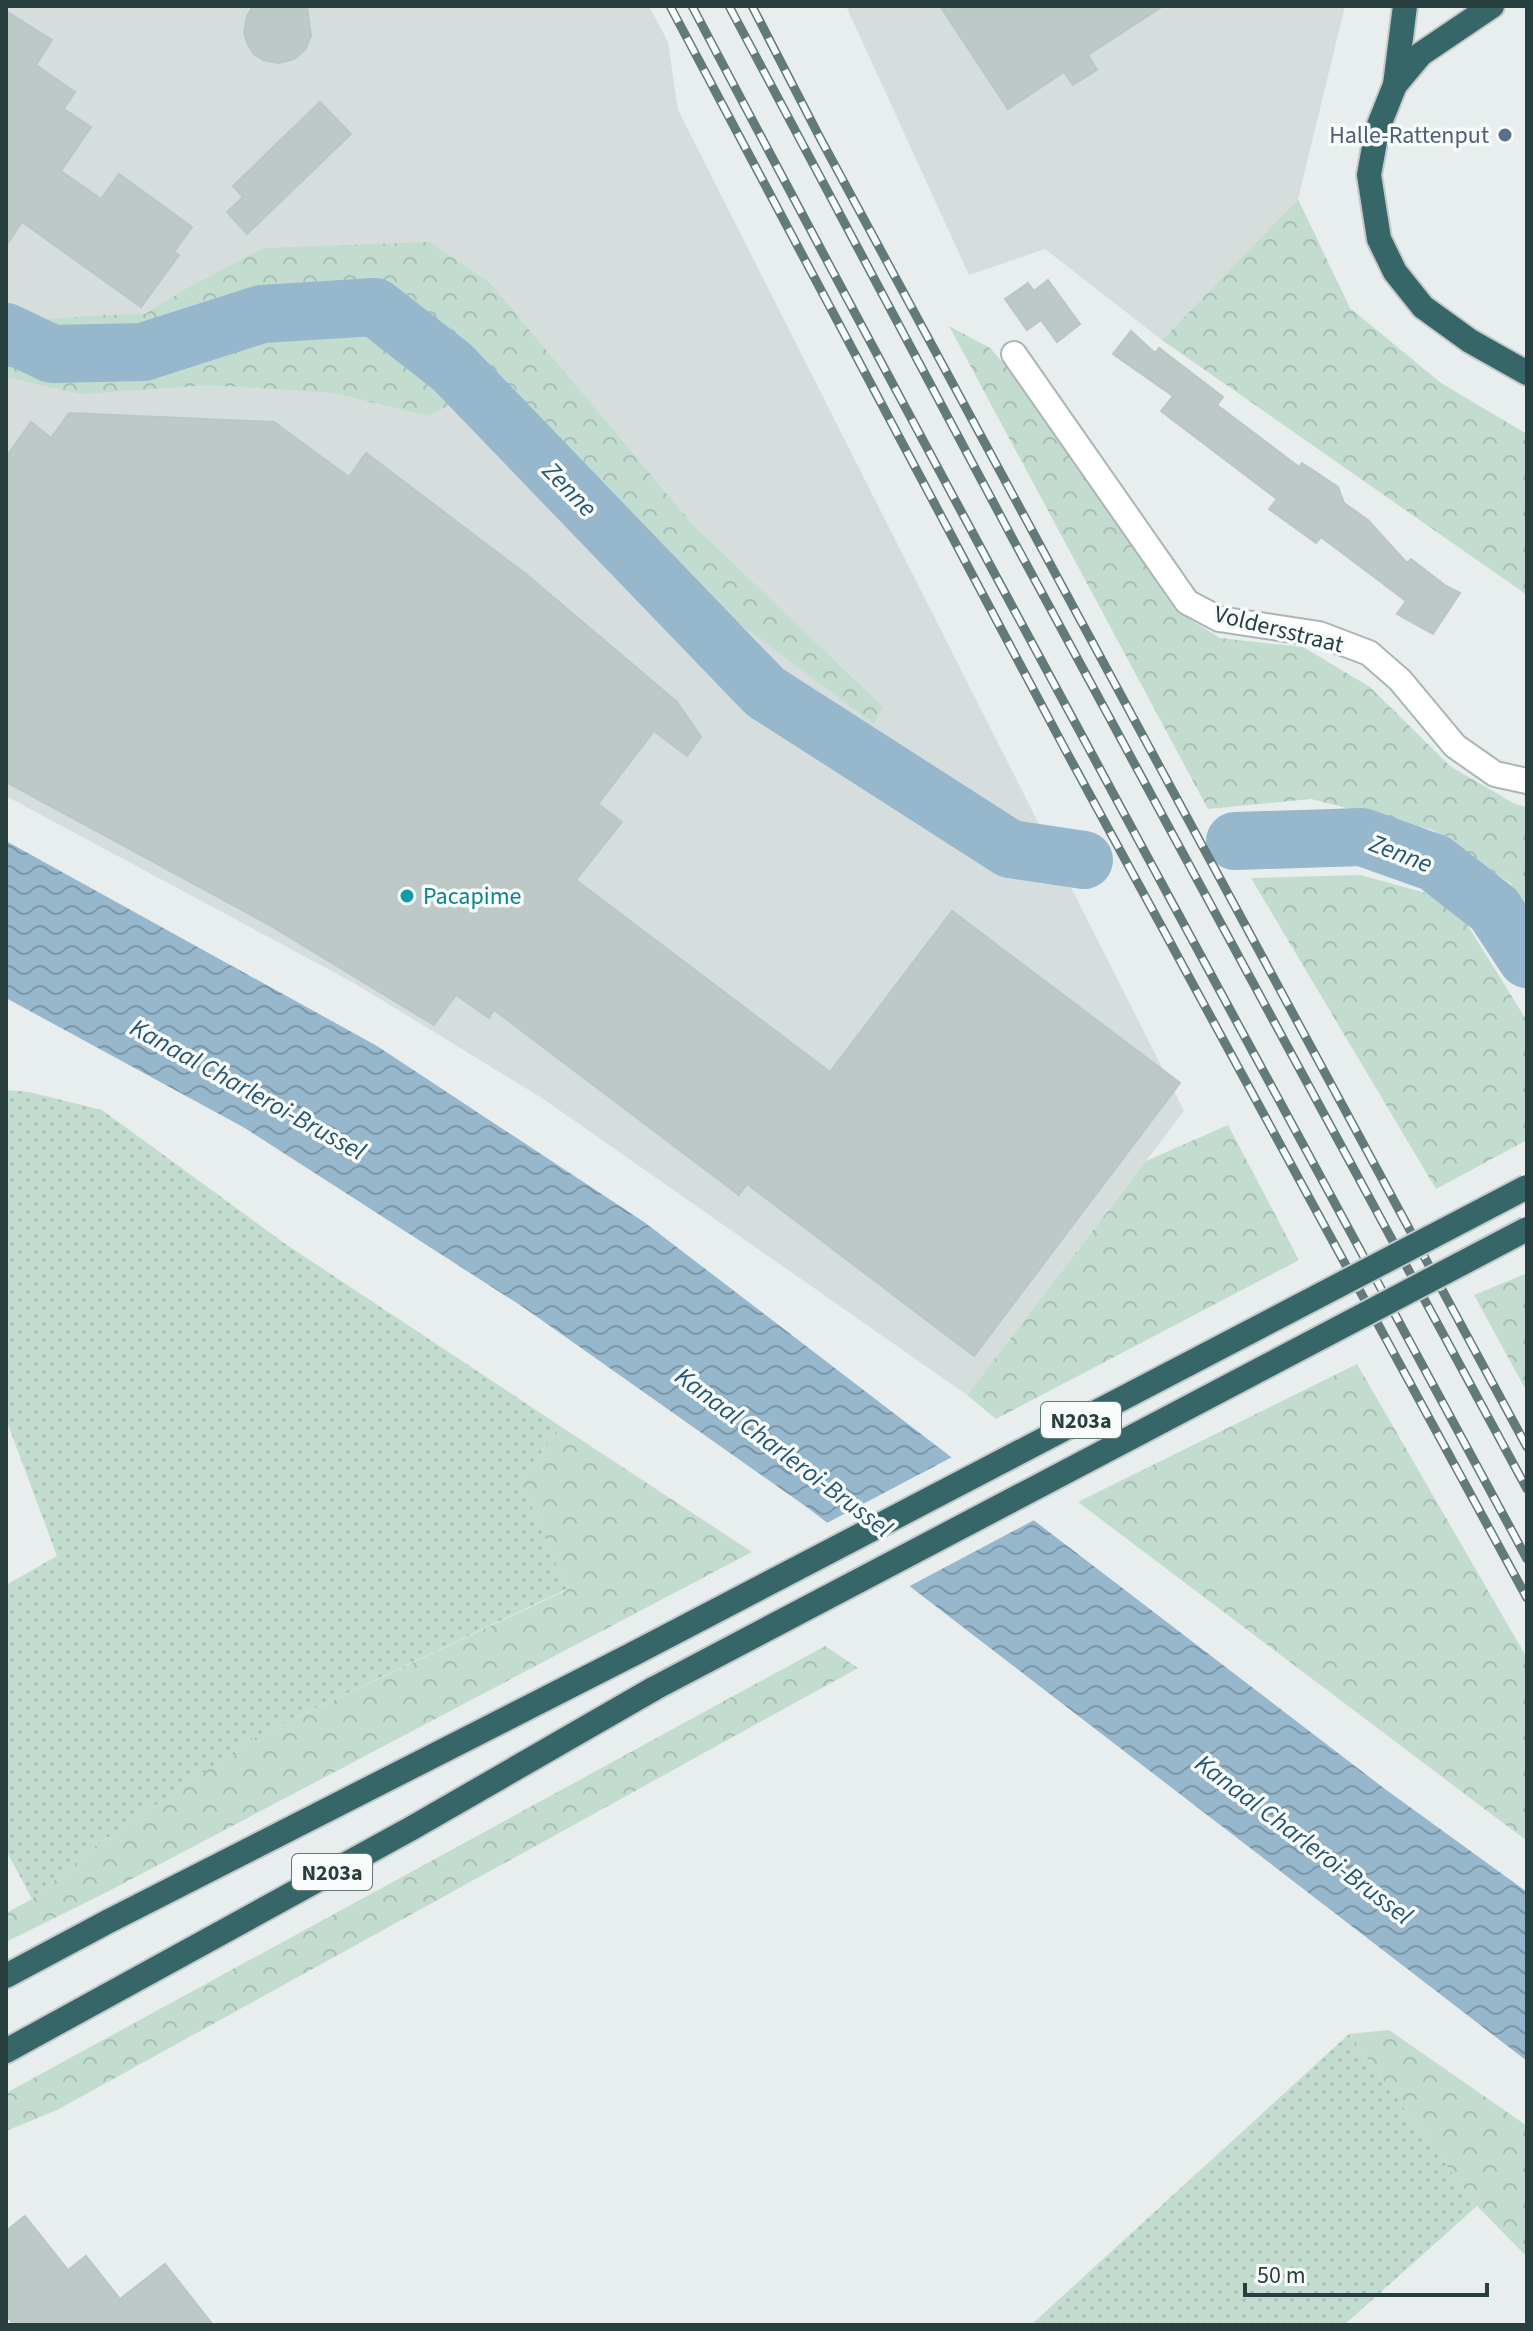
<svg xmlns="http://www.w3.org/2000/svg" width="1533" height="2331" viewBox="0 0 1533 2331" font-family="'Source Sans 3',sans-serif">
  <defs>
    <pattern id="grass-dots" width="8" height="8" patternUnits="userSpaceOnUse" patternTransform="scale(2)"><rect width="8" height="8" fill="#c3dcd0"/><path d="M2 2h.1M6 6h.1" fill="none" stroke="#a8beb4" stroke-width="1.8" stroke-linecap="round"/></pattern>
    <pattern id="forest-crowns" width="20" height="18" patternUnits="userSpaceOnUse" patternTransform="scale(2)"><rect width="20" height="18" fill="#c3dcd0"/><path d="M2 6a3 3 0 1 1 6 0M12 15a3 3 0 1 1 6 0" fill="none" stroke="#a8beb4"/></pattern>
    <pattern id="water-waves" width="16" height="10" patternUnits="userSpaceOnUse" patternTransform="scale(2)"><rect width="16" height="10" fill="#96b7cc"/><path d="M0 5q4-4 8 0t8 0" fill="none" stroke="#7a96a7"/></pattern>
  </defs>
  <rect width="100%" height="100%" fill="#e7eeed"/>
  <!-- built -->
  <g fill="#d5dedc">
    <polygon points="6,6 649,6 668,42 678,110 1184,1111 967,1395 542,1098 354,983 6,796"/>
    <polygon points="846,6 1345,6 1298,199 1162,340 1045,249 969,275"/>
  </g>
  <!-- grass -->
  <g fill="url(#grass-dots)">
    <polygon points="6,1090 29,1092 102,1110 284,1243 560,1426 521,1481 567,1589 257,1736 97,1845 32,1899 6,1850 6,1585 57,1556 6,1419"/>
    <polygon points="1349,2034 1477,2206 1344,2325 1031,2325"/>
  </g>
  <!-- forest -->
  <g fill="url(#forest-crowns)">
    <polygon points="1298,199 1350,308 1441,383 1527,434 1527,595 1162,340"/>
    <polygon points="430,242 490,283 692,524 883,707 874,724 645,554 469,394 429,416 333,393 210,385 81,394 6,377 6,327 8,322 103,315 145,314 189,287 264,248"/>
    <polygon points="949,326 990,348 1031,395 1175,610 1220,638 1303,647 1370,687 1450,766 1515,804 1527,807 1527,909 1511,884 1433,830 1311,799 1208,809"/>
    <polygon points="1360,875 1452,900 1527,1021 1527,1140 1436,1189 1251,878"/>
    <polygon points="1228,1125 1299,1260 996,1419 967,1395 1146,1161"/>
    <polygon points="1527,1273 1527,1392 1474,1295"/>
    <polygon points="1357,1364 1527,1658 1527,1841 1078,1502"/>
    <polygon points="560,1426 752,1552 107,1892 6,1942 6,1913 32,1899 97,1845 257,1736 567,1590 521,1481"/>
    <polygon points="825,1646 858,1668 57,2110 6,2131 6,2093"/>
    <polygon points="1389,2030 1527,2126 1527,2257 1477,2206 1349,2034"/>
  </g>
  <!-- water -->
  <polygon fill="url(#water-waves)" points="6,841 377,1046 644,1222 1385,1789 1527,1892 1527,2061 808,1508 523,1307 243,1127 6,998"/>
  <!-- pier -->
  <polygon fill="#e7eeed" points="956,1455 1038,1518 906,1588 823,1525"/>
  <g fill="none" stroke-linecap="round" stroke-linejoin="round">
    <!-- river -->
    <g stroke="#96b7cc" stroke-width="58">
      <polyline points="6,332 52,354 143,352 262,314 375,307 452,367 765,692 1010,849 1084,860"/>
      <polyline points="1235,841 1362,837 1435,863 1494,909 1527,959"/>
    </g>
  </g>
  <!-- building -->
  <g fill="#bcc9c6" stroke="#bac7c5" stroke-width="2">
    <polygon points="253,6 307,6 311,36 305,50 294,59 279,63 263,60 254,54 247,43 244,32 247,16"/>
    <polygon points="940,6 1163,6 1088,55 1097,70 1073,85 1064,72 1008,109"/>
    <polygon points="6,11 52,40 36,65 75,92 64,109 91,127 61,171 101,199 119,174 192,227 174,252 179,255 141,307 22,222 6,246"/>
    <polygon points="320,102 351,134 247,234 227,212 243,197 233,186"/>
    <polygon points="1048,280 1080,324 1057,342 1041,320 1027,330 1005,299 1028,283 1034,291"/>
    <polygon points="1131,331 1155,353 1159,348 1223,397 1217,405 1299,467 1302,463 1338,487 1344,503 1368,520 1407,563 1411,559 1446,586 1460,593 1433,634 1397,614 1406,601 1321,537 1316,543 1269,509 1277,499 1161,411 1173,396 1113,354"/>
    <polygon points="69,413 274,422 349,477 366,453 526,574 677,702 701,737 687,756 654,731 598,804 622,822 576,880 830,1072 952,911 1180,1083 974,1356 747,1184 739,1195 494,1010 489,1018 456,995 434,1025 266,923 6,782 6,457 31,422 51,438"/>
    <polygon points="25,2216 68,2270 86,2256 120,2299 165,2264 213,2325 14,2325 6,2315 6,2231"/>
  </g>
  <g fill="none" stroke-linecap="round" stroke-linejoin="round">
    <defs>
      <polyline id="minor" points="1014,354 1187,602 1219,619 1319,634 1369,653 1400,680 1455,746 1495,774 1527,781"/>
      <g id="highway">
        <polyline points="1405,6 1395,85 1377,130 1369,175 1379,239 1395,272 1423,307 1470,341 1527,373"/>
        <polyline points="1395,85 1421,54 1492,6"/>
        <polyline points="6,1976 109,1921 635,1653"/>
        <polyline points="6,2051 412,1828 655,1688"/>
      </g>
    </defs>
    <!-- minor casing -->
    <use href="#minor" stroke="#aab6b5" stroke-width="28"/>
    <!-- highway casing -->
    <use href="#highway" stroke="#c3c9c9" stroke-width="28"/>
    <!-- minor -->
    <use href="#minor" stroke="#fff" stroke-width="24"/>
    <!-- highway -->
    <use href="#highway" stroke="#366668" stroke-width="24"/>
    <defs>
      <g id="rail">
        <polyline points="670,6 1066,751 1527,1598"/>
        <path d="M692,6C966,526 1248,1041 1527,1559"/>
        <polyline points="729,6 1016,545 1527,1489"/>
        <polyline points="752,6 819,136 1527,1447"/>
      </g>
    </defs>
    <!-- rail casing -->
    <use href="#rail" stroke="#627a79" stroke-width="9"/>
    <!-- rail -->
    <use href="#rail" stroke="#f7fbfa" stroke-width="6" stroke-dasharray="18" stroke-linecap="butt"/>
    <defs>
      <g id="highway-bridge">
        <polyline points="635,1653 1527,1187"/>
        <polyline points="655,1688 1527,1229"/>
      </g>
    </defs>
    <!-- highway-bridge casing -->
    <use href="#highway-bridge" stroke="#c3c9c9" stroke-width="28" stroke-linecap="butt"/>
    <!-- highway-bridge -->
    <use href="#highway-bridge" stroke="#366668" stroke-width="24"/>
  </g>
  <!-- markers -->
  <circle fill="#5c6f8a" stroke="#f7fbfa" stroke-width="3" cx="1505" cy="135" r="8"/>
  <circle fill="#0f9aa8" stroke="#f7fbfa" stroke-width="3" cx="407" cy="896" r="8"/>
  <g text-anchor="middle" stroke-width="7" stroke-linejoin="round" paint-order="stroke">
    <!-- shield labels -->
    <g fill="#f7fbfa" stroke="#657776" stroke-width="2">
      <rect x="1041" y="1402" width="80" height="36" rx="6"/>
      <rect x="292" y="1854" width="80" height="36" rx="6"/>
    </g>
    <g font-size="22" font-weight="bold" fill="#273f3e">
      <text x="1081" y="1428">N203a</text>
      <text x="332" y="1880">N203a</text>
    </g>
    <!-- service labels -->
    <g font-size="24" fill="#4e5e75" stroke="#f7fbfa" text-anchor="end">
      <text x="1489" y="143">Halle-Rattenput</text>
    </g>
    <!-- street labels -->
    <g font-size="24" fill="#273f3e" stroke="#f7fbfa">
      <text transform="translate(1279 629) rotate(14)" y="8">Voldersstraat</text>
    </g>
    <!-- culture labels -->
    <g font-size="24" fill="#0d838f" stroke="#f7fbfa" text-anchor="start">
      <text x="423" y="904">Pacapime</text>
    </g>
    <!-- water labels -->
    <g font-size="26" font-style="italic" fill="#275575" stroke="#f7fbfa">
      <text transform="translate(570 489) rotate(46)" y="9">Zenne</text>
      <text transform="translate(1401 853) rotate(21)" y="9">Zenne</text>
      <text transform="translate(248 1089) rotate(29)" y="9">Kanaal Charleroi-Brussel</text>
      <text transform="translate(784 1452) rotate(37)" y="9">Kanaal Charleroi-Brussel</text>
      <text transform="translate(1304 1839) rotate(37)" y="9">Kanaal Charleroi-Brussel</text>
    </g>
  </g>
  <!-- border -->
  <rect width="1533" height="2331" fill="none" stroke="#273f3e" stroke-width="16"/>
  <!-- scale -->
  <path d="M1245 2283v12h242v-12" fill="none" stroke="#273f3e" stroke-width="4"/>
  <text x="1257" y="2283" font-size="24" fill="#273f3e" stroke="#f7fbfa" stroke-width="6" paint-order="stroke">50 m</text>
</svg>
